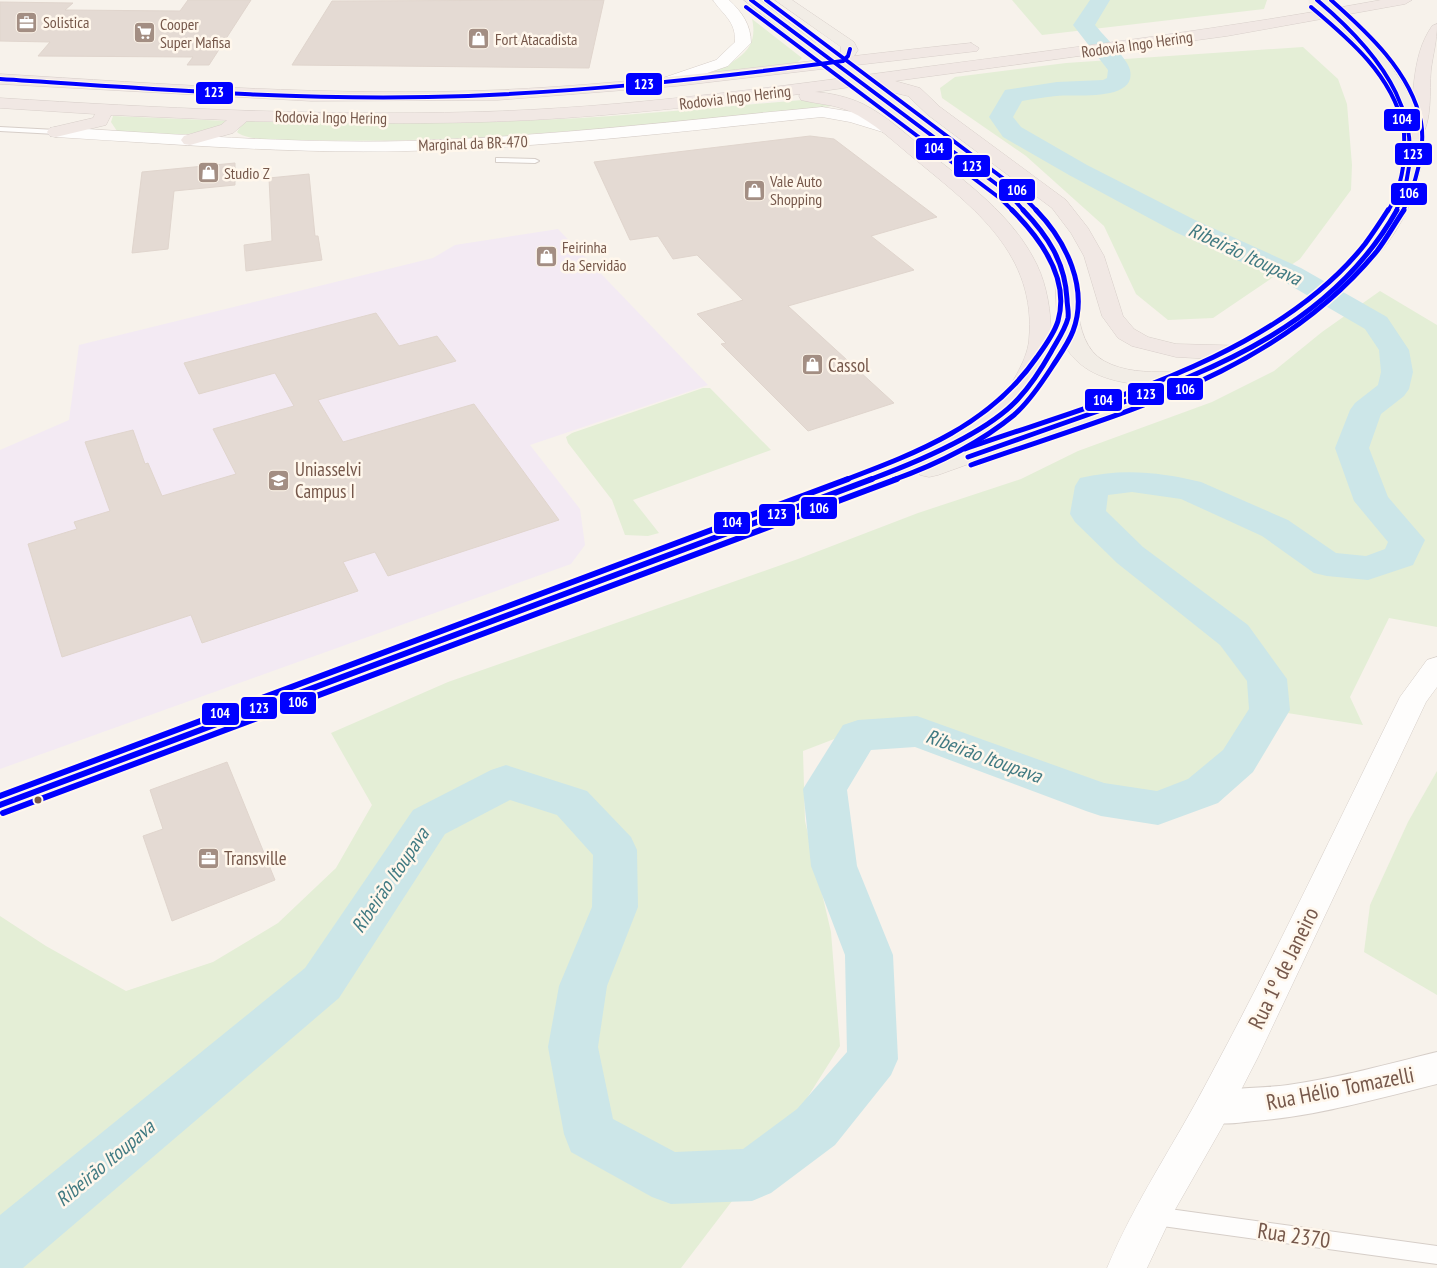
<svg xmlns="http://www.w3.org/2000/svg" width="1437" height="1268" viewBox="0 0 1437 1268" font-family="'PT Sans Narrow',sans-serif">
  <rect width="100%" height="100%" fill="#f7f2eb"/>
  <!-- education -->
  <polygon fill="#f3eaf3" points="558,229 708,385 530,445 580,509 585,545 571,564 0,769 0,450 69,420 79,345 433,258 455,245"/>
  <!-- green -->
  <g fill="#e4eed6">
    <polygon points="1012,0 1267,0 1264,9 1042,35"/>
    <path d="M752,19L802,58L797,63L707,75C733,62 760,53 752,19Z"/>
    <polygon points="1303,47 1338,79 1347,104 1352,165 1351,190 1300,259 1213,318 1168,320 1136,294 1104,226 1026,156 942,98 940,88 955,77 1066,63"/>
    <path d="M802,100L833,106C657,123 481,145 303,140C288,140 248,142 237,132L244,121C334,123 424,124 514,121C610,118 706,108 802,100Z"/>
    <path d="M113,116L228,121C195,142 154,133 117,131L111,122Z"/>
    <polygon points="1380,291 1437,325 1437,627 1389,618 1350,697 1363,725 1249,707 1249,722 1235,750 1215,775 1180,791 1136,794 1086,785 983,740 889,718 803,751 805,821 831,932 840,1046 790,1125 681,1268 0,1268 0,916 46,946 126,991 213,962 278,923 336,868 372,805 331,733 448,682 798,559 918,513 1021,479 1078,451 1212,402 1274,371 1322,332"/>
    <polygon points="703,388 710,388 771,450 633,500 659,533 648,536 625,535 612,500 568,443 566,437 572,433"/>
    <polygon points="1437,771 1437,995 1364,952 1370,905 1408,822"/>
  </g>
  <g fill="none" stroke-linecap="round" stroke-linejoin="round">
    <!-- river -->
    <path fill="#cce6e8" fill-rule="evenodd" d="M1090,0H1110L1095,25C1103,35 1128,59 1130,70C1137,102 1075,94 1056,96C1045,97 1033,99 1022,101L1013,117L1021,127L1087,165L1195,220L1301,268L1387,317L1409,350L1413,372L1409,389L1404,396L1381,414L1369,448L1388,497L1425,540L1413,565L1368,580L1327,576L1314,573L1262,536L1181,499L1132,492L1108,495L1106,511L1143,547L1248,625L1287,679L1290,710L1253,772L1218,803L1158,825L1101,816L1086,811L915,747L871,750L847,790L857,866L893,955L898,1059L891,1075L835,1145L771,1193L752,1201L671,1204L652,1197L571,1152L564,1134L548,1047L559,986L592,907L593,855L557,815L510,800L445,834L339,998L23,1268H0V1215L305,968L413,810L491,770L506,765L587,791L631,837L637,850L638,907L607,986L598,1047L613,1119L675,1152L743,1149L797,1109L847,1052L845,955L811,866L803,789L843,725L858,720L917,716L1104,783L1157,791L1188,779L1223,750L1249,709L1247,681L1220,645L1117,563L1075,522L1070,514L1075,486L1080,478C1121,468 1161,472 1201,482L1288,520L1336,553L1366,556L1385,549L1388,542L1354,501L1335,448L1350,410L1355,403L1378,385L1381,372L1379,350L1365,329L1281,280L1175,232L1069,175L1003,137L989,117L1005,90L1057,82L1103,80L1107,78L1108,70L1073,25Z"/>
  </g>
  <!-- building -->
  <g fill="#e4dad3" stroke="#e0d5cd">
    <polygon points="188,0 251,0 209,65 187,65 193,57 38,56 50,42 0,41 0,2 73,3 65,10 180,11"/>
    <polygon points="604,0 589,68 292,65 332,1"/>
    <polygon points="810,136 834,139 937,217 871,236 914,270 788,306 894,403 808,431 721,344 726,343 697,314 743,300 697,255 673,259 658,236 630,240 594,162"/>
    <polygon points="235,163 235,185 174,191 168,249 132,253 142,172"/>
    <polygon points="309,174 315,236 318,236 322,260 246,271 244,245 272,241 269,178"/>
    <polygon points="376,313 399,346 437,336 456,361 318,400 343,442 474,404 559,520 388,576 375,552 343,562 358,591 202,643 191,615 62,657 28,544 77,529 74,522 110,511 85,442 133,430 145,464 148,463 162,496 236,474 213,429 294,406 275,373 199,394 184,363"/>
    <polygon points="227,762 275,880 172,921 143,836 163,829 150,790"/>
  </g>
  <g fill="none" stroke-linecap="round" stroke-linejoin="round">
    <defs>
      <g id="service">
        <polygon points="0,127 56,130 60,132 56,134 0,131"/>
        <polygon points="496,158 535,159 539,161 535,163 499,162 496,162"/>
        <polygon points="1155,1207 1437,1246 1437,1264 1155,1225 1149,1222 1146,1216 1149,1210"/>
      </g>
      <path id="minor" d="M1437,1052V1084C1376,1099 1317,1116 1254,1121C1236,1123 1219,1126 1202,1120L1196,1108L1202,1096C1229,1086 1260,1089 1288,1085C1338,1078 1388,1064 1437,1052Z"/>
      <g id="tertiary">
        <path d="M822,107L853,112L892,124L895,128L892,132L886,133L850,122L822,117C684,131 546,148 407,151C290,154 173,144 56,137L50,136L47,132L50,128L56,127C173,134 290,144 407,141C546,137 684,120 822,107Z"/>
        <path d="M1437,657V687L1426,702L1258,1057L1221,1129L1172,1215L1147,1268H1107C1135,1201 1174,1145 1207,1082C1275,956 1336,826 1400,697L1427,660Z"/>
      </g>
      <path id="secondary" d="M713,0H729C742,12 751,25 751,43L728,66L675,84H663L661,81L663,78L716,60L735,42C736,21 723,15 713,0Z"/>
      <g id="primary">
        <polygon points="744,0 760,0 826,51 818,56 812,54"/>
        <polygon points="775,0 792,0 854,42 858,50 849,64 837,64 835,61 841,54 841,47"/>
        <path d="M1343,15C1361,20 1388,61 1398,77C1409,93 1419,113 1423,132C1425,145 1422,157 1420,170C1403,265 1299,328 1222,373L938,475L929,477L920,475L917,469L0,817V792L885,466L933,444L1001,403L1029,370L1057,318L1055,280L1044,244L1019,213L1000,196L870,98L868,94L870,90H882L1014,188C1031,203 1051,221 1063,242C1083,277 1067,340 1104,361C1124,372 1146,372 1168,372C1172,372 1175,374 1179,373C1205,366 1228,351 1251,337C1315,297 1387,246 1402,167C1405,156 1407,145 1405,133C1401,102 1380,72 1361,49C1353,39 1343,30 1335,20ZM1065,346C1082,375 1113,382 1144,385L946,456L1017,413L1046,379Z"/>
      </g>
      <g id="motorway">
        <path d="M1381,0H1412L1405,4L1227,36L895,81L920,88L940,107L1066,200L1088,228L1104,256L1123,316L1134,329L1148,337L1176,344L1254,346L1257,351L1254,356L1215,359L1176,357L1132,346L1118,338L1102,316L1084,256L1071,233L1052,208L928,115L908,96L874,88L872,84L815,92C831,93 848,97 863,104C885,115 905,133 924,149C966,182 1013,215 1037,265C1047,286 1051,312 1051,335C1051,361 1032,386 1020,408L1017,413L1009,415L1001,413L998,408C1008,387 1027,363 1029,340C1037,254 974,208 916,160C895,143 874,122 849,111C833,104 817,104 801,100L799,96L800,94C711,105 622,115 532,120C437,125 342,123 247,121L233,133L190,145L184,144L181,140L184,136L221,125L227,120L111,115L106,125L56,137L50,136L47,132L50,128L93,118L95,114L0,108V98C158,108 316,116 474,112C626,108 776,87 925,67C1078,47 1230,28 1381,0Z"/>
        <path d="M1437,24C1437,42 1433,54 1431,70C1429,92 1433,120 1420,139H1408L1405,135C1417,98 1409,59 1432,26Z"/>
        <path d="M971,43L979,48L977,51L676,86L498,100L311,101L0,84V74C166,84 332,97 499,90C657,83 814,59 971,43Z"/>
      </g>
    </defs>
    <!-- service casing -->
    <use href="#service" stroke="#d6cec8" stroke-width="2"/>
    <!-- minor casing -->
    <use href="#minor" stroke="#d6cec8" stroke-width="2"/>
    <!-- tertiary casing -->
    <use href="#tertiary" stroke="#d6cec8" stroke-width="1"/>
    <!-- secondary casing -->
    <use href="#secondary" stroke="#d6cec8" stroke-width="1"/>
    <!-- primary casing -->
    <use href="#primary" stroke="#d8cfca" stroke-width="1"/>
    <!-- motorway casing -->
    <use href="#motorway" stroke="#d8cfca" stroke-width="1"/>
    <!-- service -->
    <use href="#service" fill="#fefdfc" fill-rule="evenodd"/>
    <!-- minor -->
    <use href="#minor" fill="#fefdfc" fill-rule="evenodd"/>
    <!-- tertiary -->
    <use href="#tertiary" fill="#fefdfc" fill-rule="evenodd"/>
    <!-- secondary -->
    <use href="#secondary" fill="#fefdfc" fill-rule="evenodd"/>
    <!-- primary -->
    <use href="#primary" fill="#f2ede6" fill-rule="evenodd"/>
    <!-- motorway -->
    <use href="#motorway" fill="#f1e8e4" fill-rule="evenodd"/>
    <defs>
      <g id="primary-bridge">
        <polyline points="1317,0 1343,20"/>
        <polyline points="818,51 876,94"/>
      </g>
    </defs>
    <!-- primary-bridge casing -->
    <use href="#primary-bridge" stroke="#d8cfca" stroke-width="18" stroke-linecap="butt"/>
    <!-- primary-bridge -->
    <use href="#primary-bridge" stroke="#f2ede6" stroke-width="17"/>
    <defs>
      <g id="bus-1-far2">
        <polyline points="751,0 1007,192 1024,211"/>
        <path d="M1317,0C1381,54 1437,123 1396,211"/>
        <path d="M0,79C143,88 285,100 428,97C567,94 705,79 843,61L848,56L850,49"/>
      </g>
      <g id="bus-1-far1">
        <path d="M968,457C1013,441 1059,425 1104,409C1219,369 1334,322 1397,210"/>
        <path d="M869,480C912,464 987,433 1018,399C1031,385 1042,368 1051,352C1057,341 1065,330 1068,318C1069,312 1067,305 1067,299C1065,262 1048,236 1023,210"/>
      </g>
      <polyline id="bus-1" points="0,805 872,479"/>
      <g id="bus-2-far2">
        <polyline points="766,0 1012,185 1037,211"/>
        <path d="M1331,0C1367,32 1411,72 1421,122C1426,149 1415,186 1403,211"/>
      </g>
      <g id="bus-2-far1">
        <path d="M971,465C1118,413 1273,377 1377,251C1387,238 1395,223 1404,210"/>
        <path d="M893,480C935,465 980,443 1014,415C1029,402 1041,384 1052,367C1059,356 1068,344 1073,331C1089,288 1066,241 1036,210"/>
      </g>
      <polyline id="bus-2" points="3,813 897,479"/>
      <g id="bus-3-far2">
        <polyline points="746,7 1001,199 1013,211"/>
        <path d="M1311,7C1349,39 1392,75 1403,126C1405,134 1404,144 1404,153C1404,171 1398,195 1388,211"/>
      </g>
      <g id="bus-3-far1">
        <path d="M965,449C1098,402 1274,359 1365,244C1373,233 1381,221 1388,210"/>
        <path d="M845,480C919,452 990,425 1037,357C1045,346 1054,334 1058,321C1070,279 1040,238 1012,210"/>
      </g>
      <polyline id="bus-3" points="0,796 848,479"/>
    </defs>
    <!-- bus-1-far2 casing -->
    <use href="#bus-1-far2" stroke="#fff7ec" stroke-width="6"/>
    <!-- bus-1-far1 casing -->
    <use href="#bus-1-far1" stroke="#fff7ec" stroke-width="8"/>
    <!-- bus-1 casing -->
    <use href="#bus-1" stroke="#fff7ec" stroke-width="10"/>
    <!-- bus-2-far2 casing -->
    <use href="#bus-2-far2" stroke="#fff7ec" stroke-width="6"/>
    <!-- bus-2-far1 casing -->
    <use href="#bus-2-far1" stroke="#fff7ec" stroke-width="8"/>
    <!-- bus-2 casing -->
    <use href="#bus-2" stroke="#fff7ec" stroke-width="10"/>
    <!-- bus-3-far2 casing -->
    <use href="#bus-3-far2" stroke="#fff7ec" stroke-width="6"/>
    <!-- bus-3-far1 casing -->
    <use href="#bus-3-far1" stroke="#fff7ec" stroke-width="8"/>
    <!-- bus-3 casing -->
    <use href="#bus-3" stroke="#fff7ec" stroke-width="10"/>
    <!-- bus-1-far2 -->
    <use href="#bus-1-far2" stroke="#00f" stroke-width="4"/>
    <!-- bus-1-far1 -->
    <use href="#bus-1-far1" stroke="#00f" stroke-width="5"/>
    <!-- bus-1 -->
    <use href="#bus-1" stroke="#00f" stroke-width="6"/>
    <!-- bus-2-far2 -->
    <use href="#bus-2-far2" stroke="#00f" stroke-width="4"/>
    <!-- bus-2-far1 -->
    <use href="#bus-2-far1" stroke="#00f" stroke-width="5"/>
    <!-- bus-2 -->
    <use href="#bus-2" stroke="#00f" stroke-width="6"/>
    <!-- bus-3-far2 -->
    <use href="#bus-3-far2" stroke="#00f" stroke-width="4"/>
    <!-- bus-3-far1 -->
    <use href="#bus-3-far1" stroke="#00f" stroke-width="5"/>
    <!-- bus-3 -->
    <use href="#bus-3" stroke="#00f" stroke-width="6"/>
  </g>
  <!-- icons -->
  <defs>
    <symbol id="office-square" viewBox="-11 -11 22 22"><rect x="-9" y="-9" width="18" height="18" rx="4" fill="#a38e83" stroke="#fff7ec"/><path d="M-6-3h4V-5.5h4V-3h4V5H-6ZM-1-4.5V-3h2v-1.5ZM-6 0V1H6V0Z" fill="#fff"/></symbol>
    <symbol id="supermarket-square" viewBox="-11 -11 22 22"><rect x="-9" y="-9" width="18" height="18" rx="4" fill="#a38e83" stroke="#fff7ec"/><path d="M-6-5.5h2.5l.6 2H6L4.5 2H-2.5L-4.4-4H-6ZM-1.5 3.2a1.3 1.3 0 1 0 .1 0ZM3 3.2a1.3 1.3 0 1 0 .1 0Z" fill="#fff"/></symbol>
    <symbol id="shop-square" viewBox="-11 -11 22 22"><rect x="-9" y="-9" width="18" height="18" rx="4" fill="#a38e83" stroke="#fff7ec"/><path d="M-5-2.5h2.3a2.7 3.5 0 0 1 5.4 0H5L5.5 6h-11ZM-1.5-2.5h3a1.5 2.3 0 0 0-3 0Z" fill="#fff"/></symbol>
    <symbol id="university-square" viewBox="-11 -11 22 22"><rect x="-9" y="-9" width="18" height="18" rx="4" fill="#a38e83" stroke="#fff7ec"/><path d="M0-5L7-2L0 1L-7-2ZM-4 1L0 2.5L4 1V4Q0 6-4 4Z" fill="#fff"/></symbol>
  </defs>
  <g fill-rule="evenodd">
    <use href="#office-square" x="14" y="10" width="25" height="25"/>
    <use href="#supermarket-square" x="132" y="20" width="25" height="25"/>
    <use href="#shop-square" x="466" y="26" width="25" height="25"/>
    <use href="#shop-square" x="196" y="160" width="25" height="25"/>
    <use href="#shop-square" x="742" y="178" width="25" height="25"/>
    <use href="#shop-square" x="534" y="244" width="25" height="25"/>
    <use href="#shop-square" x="800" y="352" width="25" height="25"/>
    <use href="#university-square" x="266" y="468" width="25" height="25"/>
    <use href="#office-square" x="196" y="846" width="25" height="25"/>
  </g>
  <!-- markers -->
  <circle fill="#76584b" stroke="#fff7ec" stroke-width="2" cx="38" cy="800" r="4.5"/>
  <g text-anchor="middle" stroke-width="5" stroke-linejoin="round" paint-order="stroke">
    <!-- far-poi labels -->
    <g font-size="16" fill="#76584b" stroke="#fff7ec" text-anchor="start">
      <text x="43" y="28">Solistica</text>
      <text x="160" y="30">Cooper<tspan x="160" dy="18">Super Mafisa</tspan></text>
      <text x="495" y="45">Fort Atacadista</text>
      <text x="224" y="179">Studio Z</text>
      <text x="770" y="187">Vale Auto<tspan x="770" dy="18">Shopping</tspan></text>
      <text x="562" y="253">Feirinha<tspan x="562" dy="18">da Servidão</tspan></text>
    </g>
    <!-- far-street labels -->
    <g font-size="16" fill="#76584b" stroke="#fff7ec">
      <text transform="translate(1137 44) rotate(-8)" y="6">Rodovia Ingo Hering</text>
      <text transform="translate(735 97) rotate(-7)" y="6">Rodovia Ingo Hering</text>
      <text transform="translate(331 117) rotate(1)" y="6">Rodovia Ingo Hering</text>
      <text transform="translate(473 143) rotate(-2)" y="6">Marginal da BR-470</text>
    </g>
    <!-- poi labels -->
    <g font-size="19" fill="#76584b" stroke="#fff7ec" text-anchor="start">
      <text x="828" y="372">Cassol</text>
      <text x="295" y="476">Uniasselvi<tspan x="295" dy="22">Campus I</tspan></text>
      <text x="224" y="865">Transville</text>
    </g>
    <!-- water labels -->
    <g font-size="20" font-style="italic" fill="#417a82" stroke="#fff7ec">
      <text transform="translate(1245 254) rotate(25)" y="7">Ribeirão Itoupava</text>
      <text transform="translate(984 756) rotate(20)" y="7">Ribeirão Itoupava</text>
      <text transform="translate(390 880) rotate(-56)" y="7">Ribeirão Itoupava</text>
      <text transform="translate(105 1163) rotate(-40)" y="7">Ribeirão Itoupava</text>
    </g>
    <!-- near-street labels -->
    <g font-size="22" fill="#76584b" stroke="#fff7ec">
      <text transform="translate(1283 968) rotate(-64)" y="8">Rua 1º de Janeiro</text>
      <text transform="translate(1340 1088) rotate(-11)" y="8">Rua Hélio Tomazelli</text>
      <text transform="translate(1294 1235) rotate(8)" y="8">Rua 2370</text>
    </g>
  </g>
  <g stroke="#fff7ec" stroke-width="2">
    <rect x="625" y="72" width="38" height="24" rx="5" fill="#00f"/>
    <rect x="195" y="81" width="39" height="24" rx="5" fill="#00f"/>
    <rect x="1383" y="108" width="38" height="24" rx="5" fill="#00f"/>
    <rect x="915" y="137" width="38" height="24" rx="5" fill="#00f"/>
    <rect x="1394" y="142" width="39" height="24" rx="5" fill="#00f"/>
    <rect x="953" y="154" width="38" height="24" rx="5" fill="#00f"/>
    <rect x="998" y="178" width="38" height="24" rx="5" fill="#00f"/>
    <rect x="1390" y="182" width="38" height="24" rx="5" fill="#00f"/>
    <rect x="1166" y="377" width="38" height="24" rx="5" fill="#00f"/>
    <rect x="1127" y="382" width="38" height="24" rx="5" fill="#00f"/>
    <rect x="1084" y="388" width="39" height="24" rx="5" fill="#00f"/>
    <rect x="800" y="496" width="38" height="24" rx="5" fill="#00f"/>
    <rect x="758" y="503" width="38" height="24" rx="5" fill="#00f"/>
    <rect x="713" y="511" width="38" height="24" rx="5" fill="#00f"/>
    <rect x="279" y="691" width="38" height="24" rx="5" fill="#00f"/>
    <rect x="240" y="696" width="38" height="24" rx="5" fill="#00f"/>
    <rect x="201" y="702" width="39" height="24" rx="5" fill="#00f"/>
  </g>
  <g font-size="14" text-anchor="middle" font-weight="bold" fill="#fff">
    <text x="644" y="89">123</text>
    <text x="214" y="97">123</text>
    <text x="1402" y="124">104</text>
    <text x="934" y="153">104</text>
    <text x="1413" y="159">123</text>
    <text x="972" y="171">123</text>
    <text x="1017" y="195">106</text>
    <text x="1409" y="198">106</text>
    <text x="1185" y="394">106</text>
    <text x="1146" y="399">123</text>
    <text x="1103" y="405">104</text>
    <text x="819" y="513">106</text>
    <text x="777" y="519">123</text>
    <text x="732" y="527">104</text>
    <text x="298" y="707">106</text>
    <text x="259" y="713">123</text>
    <text x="220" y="718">104</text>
  </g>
</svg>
